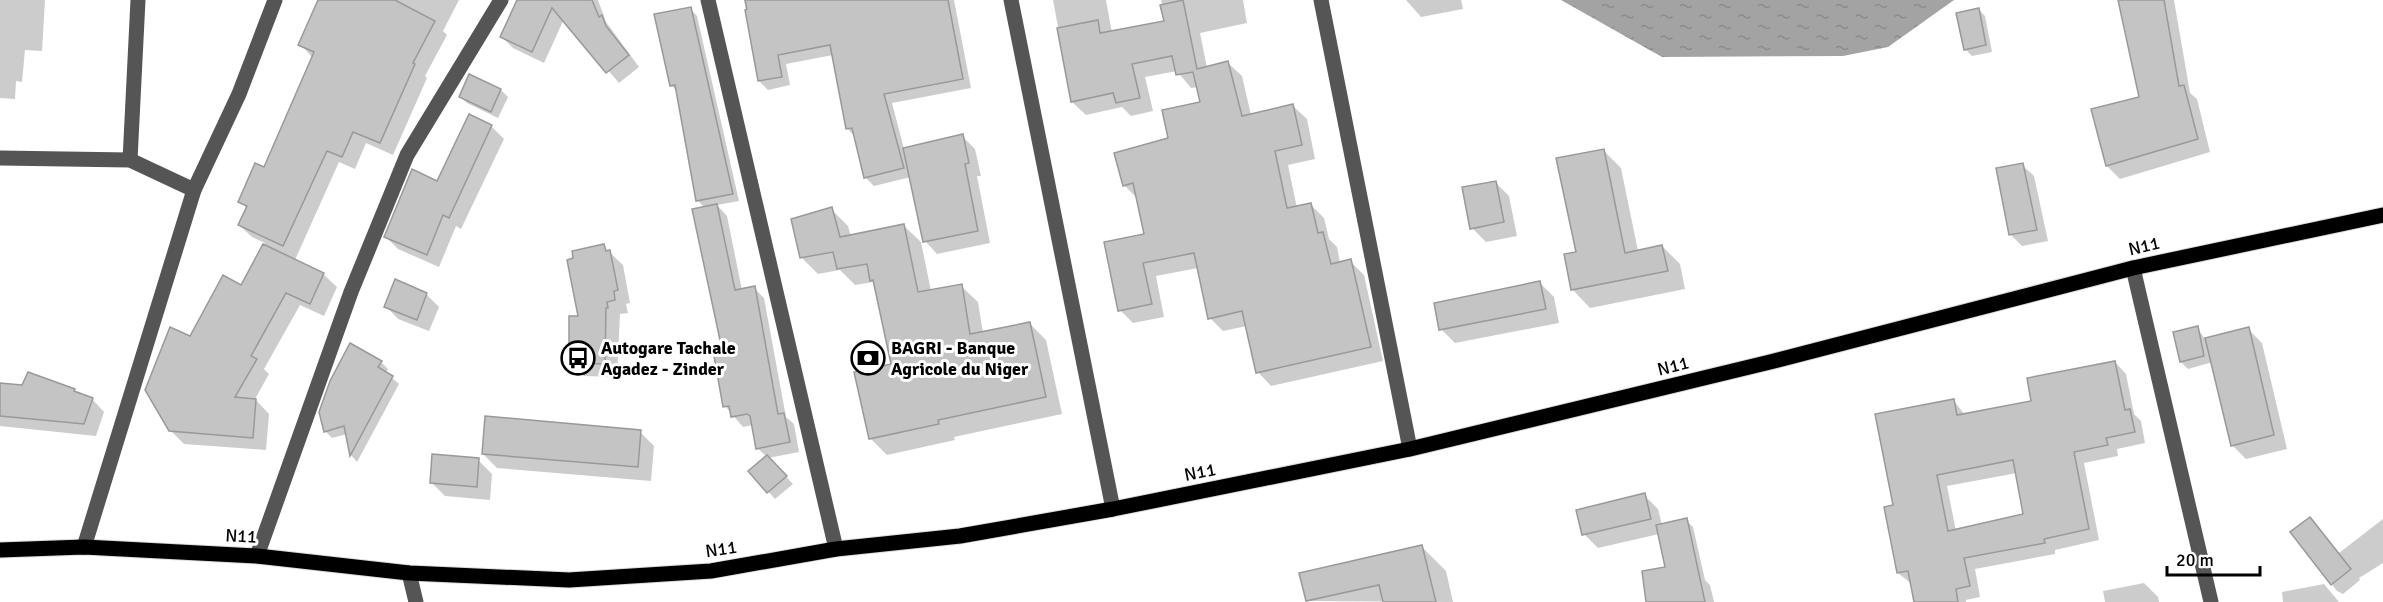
<svg xmlns="http://www.w3.org/2000/svg" width="2383" height="602" viewBox="0 0 2383 602" font-family="Signika,sans-serif">
  <defs>
    <pattern id="water-ripples" width="26" height="14" patternUnits="userSpaceOnUse" patternTransform="scale(1.5)"><rect width="26" height="14" fill="#a3a3a3"/><path d="M2 4q2-2 4 0t4 0M15 11q2-2 4 0t4 0" fill="none" stroke="#8b8b8b"/></pattern>
  </defs>
  <rect width="100%" height="100%" fill="#fff"/>
  <!-- water -->
  <polygon fill="url(#water-ripples)" points="1561,0 1954,0 1888,47 1843,56 1662,57"/>
  <!-- shadow -->
  <g fill="#0003" fill-rule="evenodd">
    <polygon points="0,0 45,0 42,51 25,50 22,82 16,81 15,99 0,98"/>
    <polygon points="317,0 459,0 443,31 447,35 425,76 427,78 393,155 366,143 355,169 339,162 295,260 323,274 337,287 324,316 300,305 264,369 269,374 255,399 269,414 266,450 184,444 170,430 191,337 242,287 265,243 252,237 239,225 247,209 240,201 265,169 312,57 300,44 319,2"/>
    <polygon points="518,0 598,0 606,22 639,67 619,83 564,19 544,63 513,48 502,37"/>
    <polygon points="744,0 954,0 971,88 892,103 904,149 962,136 975,149 981,176 977,176 990,243 937,254 925,241 911,177 874,186 865,177 855,137 847,128 833,55 786,64 790,85 768,90 759,81"/>
    <polygon points="1053,0 1106,0 1112,33 1166,22 1161,0 1243,0 1247,23 1200,33 1207,68 1228,63 1242,76 1251,115 1293,106 1307,119 1315,159 1288,165 1297,208 1311,205 1324,218 1329,239 1337,247 1340,263 1350,261 1364,275 1383,361 1271,386 1258,372 1247,326 1223,331 1210,318 1198,268 1156,276 1164,317 1133,323 1120,310 1146,235 1138,199 1124,185 1202,103 1198,87 1191,88 1177,71 1145,77 1153,111 1131,116 1122,107 1086,115 1072,102"/>
    <polygon points="1406,0 1461,0 1463,9 1421,17"/>
    <polygon points="2120,0 2174,0 2190,93 2197,99 2210,152 2120,179 2107,166 2140,98"/>
    <polygon points="690,9 697,16 739,201 717,205 727,216 742,290 754,288 764,298 786,417 794,424 799,452 768,458 793,484 775,499 750,471 767,457 757,448 753,425 743,427 725,406 725,356 705,208 698,201 678,92 671,85"/>
    <polygon points="1978,9 1985,16 1992,52 1972,56 1965,49"/>
    <polygon points="469,76 501,90 508,97 498,118 467,103 460,96"/>
    <polygon points="470,116 491,126 504,139 461,229 456,226 439,267 398,249 386,237 438,183"/>
    <polygon points="1603,150 1621,168 1638,251 1662,246 1680,264 1685,289 1590,308 1572,289 1577,253"/>
    <polygon points="2022,165 2034,176 2048,241 2022,246 2011,235 1998,170"/>
    <polygon points="1495,182 1509,196 1517,236 1486,242 1472,228"/>
    <polygon points="831,209 848,226 851,237 904,226 921,242 931,291 961,286 978,302 983,333 1029,323 1046,340 1062,414 954,437 955,440 887,455 870,438 892,365 873,282 855,285 840,270 818,274 801,257"/>
    <polygon points="603,246 623,265 630,303 626,304 628,313 620,314 617,377 584,376 571,363 580,317"/>
    <polygon points="396,281 427,295 439,307 429,331 398,319 386,306"/>
    <polygon points="1540,283 1554,297 1559,323 1455,343 1441,329"/>
    <polygon points="2197,328 2205,339 2248,329 2262,343 2287,449 2246,459 2232,445 2213,362 2188,369 2181,362 2174,333"/>
    <polygon points="381,362 388,369 386,373 399,384 357,462 351,455 347,434 332,438 325,431"/>
    <path d="M2115,362L2126,374L2134,414L2141,421L2145,443L2117,449L2118,456L2084,463L2099,540L2055,550V554L1975,569L1980,597L1966,600V602H1915L1912,584L1898,573L1886,508L1895,506L1954,401L1965,415L2033,402ZM2017,473L2025,515L1956,531L1947,486Z"/>
    <polygon points="29,373 93,400 104,412 96,436 0,426 0,385 23,387"/>
    <polygon points="640,432 654,446 651,481 497,468 483,454"/>
    <polygon points="478,460 492,474 490,500 445,496 431,482"/>
    <polygon points="1644,495 1658,509 1662,525 1686,520 1693,527 1705,580 1710,585 1714,602 1647,602 1667,569 1659,534 1598,548 1584,534"/>
    <polygon points="2310,519 2339,553 2383,519 2383,563 2359,578 2360,580 2343,594 2337,591 2292,532"/>
    <polygon points="1422,547 1446,571 1453,602 1307,601 1301,574"/>
    <polygon points="2144,583 2158,597 2159,602 2105,602 2103,591"/>
    <polygon points="2324,584 2339,602 2283,602 2282,592"/>
  </g>
  <!-- building -->
  <g fill="#c4c4c4" stroke="#999" stroke-width="1.5" fill-rule="evenodd">
    <polygon points="318,0 395,0 435,21 413,63 415,64 380,143 353,132 342,157 327,151 283,246 238,225 247,206 238,202 255,163 264,167 314,52 298,45"/>
    <polygon points="517,0 592,0 599,17 602,15 606,26 629,55 606,73 552,8 532,52 500,37"/>
    <polygon points="745,0 948,0 963,79 884,94 904,168 864,178 852,128 846,129 830,45 778,55 782,77 758,81 745,10 747,9"/>
    <polygon points="1183,0 1197,69 1228,61 1242,116 1293,104 1302,145 1275,151 1287,208 1311,203 1318,233 1323,232 1331,264 1351,259 1371,347 1256,373 1242,311 1208,319 1194,253 1143,263 1152,304 1118,311 1104,242 1144,234 1133,183 1123,186 1114,153 1168,138 1162,110 1200,102 1193,72 1176,75 1172,56 1132,64 1140,98 1116,103 1113,93 1071,102 1057,28 1098,20 1100,33 1164,21 1160,5"/>
    <polygon points="2118,0 2164,0 2179,86 2184,85 2198,139 2106,166 2091,109 2139,97"/>
    <polygon points="691,7 733,194 696,201 675,85 670,86 654,14"/>
    <polygon points="1979,8 1986,45 1964,50 1956,13"/>
    <polygon points="469,74 501,89 491,112 459,97"/>
    <polygon points="469,114 492,125 449,218 443,215 427,255 384,237 412,169 437,181"/>
    <polygon points="963,134 969,163 965,164 978,231 923,242 903,148"/>
    <polygon points="1604,149 1625,253 1662,245 1668,271 1571,290 1564,254 1576,252 1556,158"/>
    <polygon points="2023,163 2037,230 2009,235 1996,168"/>
    <polygon points="1496,181 1504,222 1470,229 1462,187"/>
    <polygon points="717,204 735,290 755,286 778,414 784,413 790,442 756,449 750,416 747,414 731,417 729,406 723,407 714,356 723,354 692,209"/>
    <polygon points="832,207 840,237 904,224 918,292 962,284 970,334 1030,322 1046,397 938,420 939,424 869,439 854,372 891,364 873,280 870,281 867,264 837,269 833,252 800,258 791,219"/>
    <polygon points="263,244 324,273 310,304 286,293 251,356 257,359 235,397 256,399 253,438 169,431 145,390 170,327 190,336 223,275 241,285"/>
    <polygon points="604,244 606,251 610,250 618,290 614,291 615,300 607,302 608,308 606,308 605,364 569,363 569,316 578,316 567,260 573,258 572,251"/>
    <polygon points="395,279 427,293 417,320 384,307"/>
    <polygon points="1540,281 1546,309 1439,330 1434,303"/>
    <polygon points="2198,326 2204,356 2180,362 2173,332"/>
    <polygon points="2249,327 2274,435 2231,446 2205,338"/>
    <polygon points="350,343 382,361 378,367 393,376 350,456 344,426 324,432 319,412 330,381"/>
    <path d="M2115,361L2125,410L2130,409L2135,432L2106,438L2108,445L2074,452L2089,529L2044,539L2045,543L1964,558L1970,586L1956,589L1958,602H1914L1908,571L1897,573L1884,507L1893,505L1875,414L1954,399L1957,415L2031,401L2027,378ZM2013,460L2023,514L1948,531L1937,475Z"/>
    <polygon points="28,372 75,389 74,391 93,398 84,424 0,416 0,383 22,385"/>
    <polygon points="485,416 641,430 638,467 482,454"/>
    <polygon points="432,454 479,458 477,487 430,483"/>
    <polygon points="767,455 787,476 767,493 748,471"/>
    <polygon points="1645,493 1651,519 1582,535 1576,510"/>
    <polygon points="2310,517 2351,569 2331,585 2290,532"/>
    <polygon points="1687,518 1705,602 1646,602 1642,571 1665,567 1656,525"/>
    <polygon points="1422,545 1436,602 1383,602 1379,585 1306,601 1299,573"/>
  </g>
  <g fill="none" stroke-linecap="round" stroke-linejoin="round">
    <defs>
      <polyline id="major" points="0,550 84,547 257,556 409,573 569,580 711,571 836,549 960,536 1113,509 1410,449 1770,362 2133,268 2383,215"/>
    </defs>
    <!-- major casing -->
    <use href="#major" stroke="#dbdbdb" stroke-width="17"/>
    <!-- minor -->
    <g stroke="#555" stroke-width="15">
      <polyline points="708,0 836,549"/>
      <polyline points="1011,0 1113,509"/>
      <polyline points="1321,0 1410,449"/>
      <polyline points="0,158 130,160 194,190"/>
      <polyline points="130,160 138,0"/>
      <polyline points="2133,268 2211,602"/>
      <polyline points="84,547 194,190 239,94 275,0"/>
      <polyline points="257,556 351,292 407,155 501,0"/>
      <polyline points="409,573 416,602"/>
    </g>
    <!-- major -->
    <use href="#major" stroke="#000" stroke-width="15"/>
  </g>
  <!-- icons -->
  <defs>
    <symbol id="bus-ring" viewBox="-11 -11 22 22"><circle r="9.5" fill="#fff" stroke="#000" stroke-width="1.5"/><path d="M-5-6H5V4H4V6H2V4H-2V6H-4V4H-5ZM-3.5-4V0h7V-4ZM-3.5 1.2v1.5H-2V1.2ZM2 1.2v1.5H3.5V1.2Z" fill="#000"/></symbol>
    <symbol id="bank-ring" viewBox="-11 -11 22 22"><circle r="9.5" fill="#fff" stroke="#000" stroke-width="1.5"/><path d="M-6-4H6V4H-6ZM0-2.3a2.3 2.3 0 1 0 0 4.6a2.3 2.3 0 1 0 0-4.6Z" fill="#000"/></symbol>
  </defs>
  <g fill-rule="evenodd">
    <use href="#bus-ring" x="559" y="339" width="38" height="38"/>
    <use href="#bank-ring" x="849" y="339" width="38" height="38"/>
  </g>
  <g text-anchor="middle" stroke-width="6" stroke-linejoin="round" paint-order="stroke">
    <!-- street labels -->
    <g font-size="18" fill="#000" stroke="#fff">
      <text transform="translate(2144 246) rotate(-13)" y="6">N11</text>
      <text transform="translate(1673 366) rotate(-14)" y="6">N11</text>
      <text transform="translate(1200 472) rotate(-11)" y="6">N11</text>
      <text transform="translate(241 536) rotate(3)" y="6">N11</text>
      <text transform="translate(721 549) rotate(-8)" y="6">N11</text>
    </g>
    <!-- poi labels -->
    <g font-size="18" font-weight="bold" fill="#000" stroke="#fff" text-anchor="start">
      <text x="601" y="354">Autogare Tachale<tspan x="601" dy="21">Agadez - Zinder</tspan></text>
      <text x="891" y="354">BAGRI - Banque<tspan x="891" dy="21">Agricole du Niger</tspan></text>
    </g>
  </g>
  <!-- scale -->
  <path d="M2167 566v9h93v-9" fill="none" stroke="#000000" stroke-width="3"/>
  <text x="2176" y="566" font-size="18" fill="#000000" stroke="#ffffff" stroke-width="4.5" paint-order="stroke">20 m</text>
</svg>
